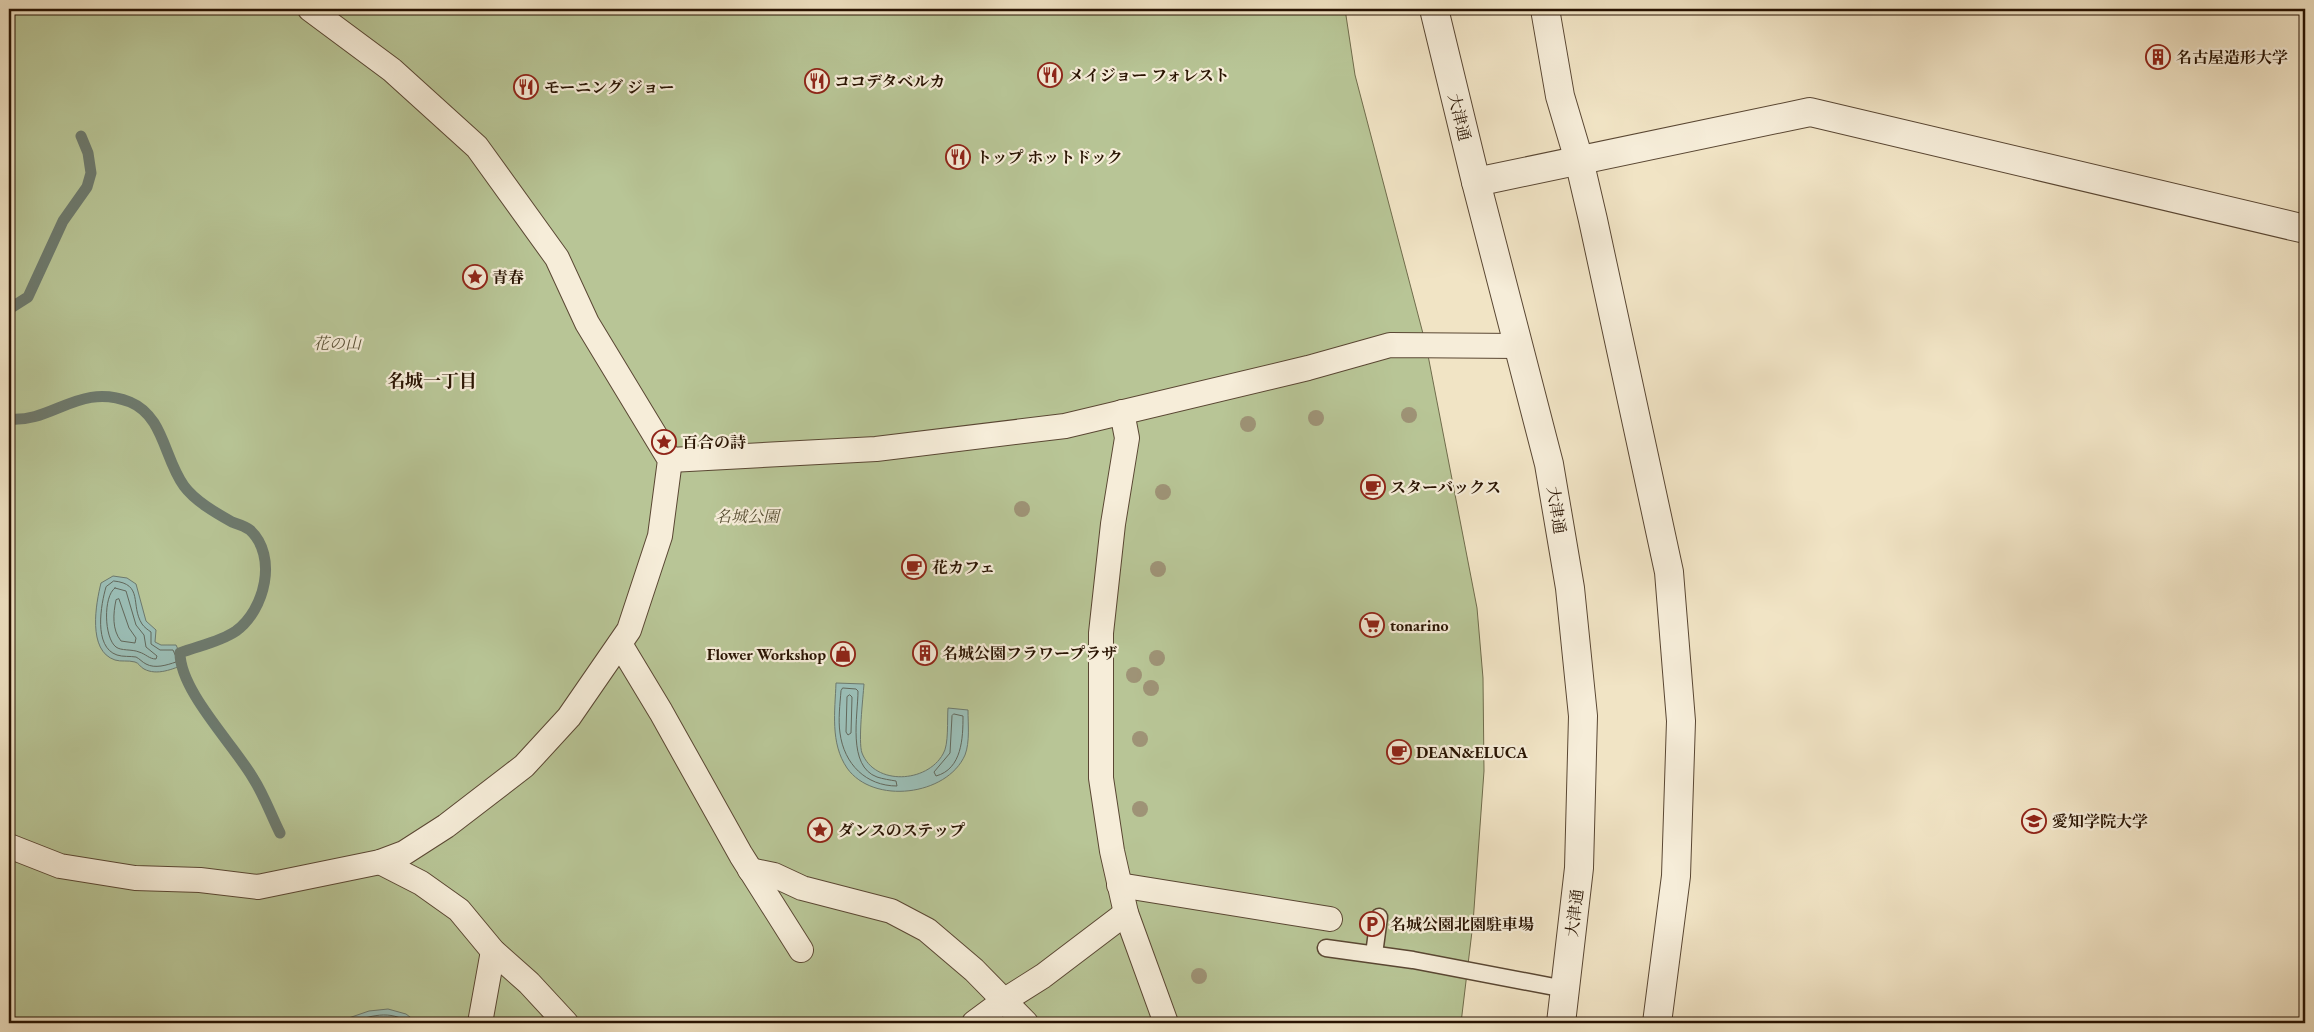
<svg xmlns="http://www.w3.org/2000/svg" width="2314" height="1032" viewBox="0 0 2314 1032" font-family="'EB Garamond','Noto Serif JP',serif">
  <rect width="100%" height="100%" fill="#f1e4c5"/>
  <filter id="stains"><feTurbulence type="fractalNoise" baseFrequency=".004" numOctaves="4"/><feColorMatrix values="0 0 0 0 .2 0 0 0 0 .09 0 0 0 0 .02 0 0 0 .5 -.17"/></filter>
  <radialGradient id="worn" r=".72"><stop offset=".6" stop-color="#630" stop-opacity="0"/><stop offset="1" stop-color="#630" stop-opacity=".3"/></radialGradient>
  <!-- green -->
  <polygon fill="#b8c596" stroke="#706c4c" points="9,9 1345,9 1355,75 1426,345 1477,608 1483,678 1484,771 1473,923 1461,1023 9,1023"/>
  <!-- water -->
  <g fill="#9bbeb6" stroke="#6d7a6e">
    <path d="M113,576L127,578L136,584L146,621L156,630L155,642L161,645H176L185,664C173,669 157,676 144,669C140,667 139,663 135,662C128,660 121,662 115,660C87,651 96,603 101,583Z"/>
    <path d="M836,683L864,684C863,698 858,742 862,753C875,786 927,783 943,754C949,745 947,720 948,708L968,710C968,724 970,742 965,755C947,796 873,805 847,768C830,743 835,711 836,683Z"/>
    <polygon points="388,1009 406,1014 418,1023 334,1023 369,1011"/>
  </g>
  <g fill="none" stroke-linecap="round" stroke-linejoin="round">
    <!-- shore -->
    <g stroke="#62685c" stroke-width="1">
      <path d="M114,581C144,584 130,605 142,624C144,627 148,630 151,632V644L160,650H173L177,659L176,662C167,665 155,669 146,664C142,662 140,659 136,657C130,656 123,657 117,655C93,647 101,604 106,587Z"/>
      <path d="M115,588L126,591L136,625L144,635L146,647L157,656L156,659C149,659 146,654 139,652C132,649 121,651 116,647C104,638 103,596 115,588Z"/>
      <path d="M119,599L129,628L136,638L135,643L121,641C112,630 113,614 116,600Z"/>
      <path d="M843,688L856,689L858,691C858,715 847,766 877,777C883,779 890,780 896,781L897,786C866,786 844,764 840,733C838,720 840,704 841,691Z"/>
      <polygon points="850,695 852,697 851,733 848,735 846,732 847,697"/>
      <path d="M954,714L963,716C963,738 962,769 936,776L934,772L950,753L952,716Z"/>
      <path d="M349,1023C370,1016 390,1009 409,1023"/>
    </g>
    <!-- stream -->
    <g stroke="#6d7a6e" stroke-width="11">
      <polyline points="9,309 28,297 63,221 87,187 91,173 88,153 81,136"/>
      <path d="M9,419C53,423 79,382 130,402C164,416 164,459 184,486C195,501 216,513 232,522C238,524 245,526 250,530C278,556 265,610 236,631C220,642 198,646 180,653C180,691 234,745 253,778C264,795 271,815 280,833"/>
    </g>
    <defs>
      <g id="service">
        <polyline points="1326,948 1413,960 1565,989"/>
        <polyline points="1374,954 1379,917"/>
      </g>
      <g id="pedestrian">
        <polyline points="1122,412 1127,438 1113,524 1101,633 1101,778 1112,851 1126,913 1166,1023"/>
        <polyline points="670,460 876,449 1065,426 1308,368 1390,345 1519,346"/>
        <polyline points="620,644 661,712 741,855 801,950"/>
        <polyline points="9,846 60,866 135,878 200,880 258,887 380,862 404,853 446,826 524,766 569,717 629,630 660,536 670,460 587,323 557,258 477,147 392,70 310,9"/>
        <polyline points="380,862 421,883 459,910 493,951 529,983 566,1023"/>
        <polyline points="750,870 774,875 802,888 891,911 927,930 974,970 1026,1023"/>
        <polyline points="1119,885 1330,919"/>
        <polyline points="480,1023 493,951"/>
        <polyline points="974,1023 1005,1000 1043,976 1126,913"/>
      </g>
      <g id="tertiary">
        <polyline points="1434,9 1476,182 1549,464 1570,588 1583,716 1579,868 1561,1023"/>
        <polyline points="1545,9 1560,96 1579,160 1593,220 1669,572 1681,721 1676,876 1657,1023"/>
        <polyline points="1476,182 1810,112 2305,229"/>
      </g>
    </defs>
    <!-- service casing -->
    <use href="#service" stroke="#5a4733" stroke-width="19"/>
    <!-- pedestrian casing -->
    <use href="#pedestrian" stroke="#5a4733" stroke-width="26"/>
    <!-- tertiary casing -->
    <use href="#tertiary" stroke="#5a4733" stroke-width="30"/>
    <!-- service -->
    <use href="#service" stroke="#f6edd9" stroke-width="16"/>
    <!-- pedestrian -->
    <use href="#pedestrian" stroke="#f6edd9" stroke-width="24"/>
    <!-- tertiary -->
    <use href="#tertiary" stroke="#f6edd9" stroke-width="28"/>
  </g>
  <!-- trees -->
  <g fill="#9e9376">
    <circle cx="1409" cy="415" r="8"/>
    <circle cx="1316" cy="418" r="8"/>
    <circle cx="1248" cy="424" r="8"/>
    <circle cx="1163" cy="492" r="8"/>
    <circle cx="1022" cy="509" r="8"/>
    <circle cx="1158" cy="569" r="8"/>
    <circle cx="1157" cy="658" r="8"/>
    <circle cx="1134" cy="675" r="8"/>
    <circle cx="1151" cy="688" r="8"/>
    <circle cx="1140" cy="739" r="8"/>
    <circle cx="1140" cy="809" r="8"/>
    <circle cx="1199" cy="976" r="8"/>
  </g>
  <!-- icons -->
  <defs>
    <symbol id="building-ring" viewBox="-11 -11 22 22"><circle r="9.5" fill="#f6edd9" stroke="#8f2418" stroke-width="1.5"/><path d="M-4-6H4V6H1V3H-1V6H-4ZM-2.5-4.3h1.7v1.8h-1.7ZM.8-4.3h1.7v1.8H.8ZM-2.5-1h1.7V.8h-1.7ZM.8-1h1.7V.8H.8Z" fill="#8f2418"/></symbol>
    <symbol id="restaurant-ring" viewBox="-11 -11 22 22"><circle r="9.5" fill="#f6edd9" stroke="#8f2418" stroke-width="1.5"/><path d="M-5-6h1v4h1v-4h1v4h1v-4h1v5L-1.5 .5V6h-2V.5L-5-1ZM5-6V6H3V1.5H1.5Q1.5-4 5-6Z" fill="#8f2418"/></symbol>
    <symbol id="sight-ring" viewBox="-11 -11 22 22"><circle r="9.5" fill="#f6edd9" stroke="#8f2418" stroke-width="1.5"/><path d="M0-6L1.8-2.2L6-1.7L2.9 1.2L3.7 5.4L0 3.3L-3.7 5.4L-2.9 1.2L-6-1.7L-1.8-2.2Z" fill="#8f2418"/></symbol>
    <symbol id="cafe-ring" viewBox="-11 -11 22 22"><circle r="9.5" fill="#f6edd9" stroke="#8f2418" stroke-width="1.5"/><path d="M-5.5-4.5H6V0H3Q3 3.5 0 3.5H-2.5Q-5.5 3.5-5.5 0ZM3-3.2v2h1.7v-2ZM-6 4.5H4V6H-6Z" fill="#8f2418"/></symbol>
    <symbol id="supermarket-ring" viewBox="-11 -11 22 22"><circle r="9.5" fill="#f6edd9" stroke="#8f2418" stroke-width="1.5"/><path d="M-6-5.5h2.5l.6 2H6L4.5 2H-2.5L-4.4-4H-6ZM-1.5 3.2a1.3 1.3 0 1 0 .1 0ZM3 3.2a1.3 1.3 0 1 0 .1 0Z" fill="#8f2418"/></symbol>
    <symbol id="shop-ring" viewBox="-11 -11 22 22"><circle r="9.5" fill="#f6edd9" stroke="#8f2418" stroke-width="1.5"/><path d="M-5-2.5h2.3a2.7 3.5 0 0 1 5.4 0H5L5.5 6h-11ZM-1.5-2.5h3a1.5 2.3 0 0 0-3 0Z" fill="#8f2418"/></symbol>
    <symbol id="university-ring" viewBox="-11 -11 22 22"><circle r="9.5" fill="#f6edd9" stroke="#8f2418" stroke-width="1.5"/><path d="M0-5L7-2L0 1L-7-2ZM-4 1L0 2.5L4 1V4Q0 6-4 4Z" fill="#8f2418"/></symbol>
    <symbol id="parking-ring" viewBox="-11 -11 22 22"><circle r="9.5" fill="#f6edd9" stroke="#8f2418" stroke-width="1.5"/><path d="M-3.5-5.5H1a3.5 3.5 0 0 1 0 7H-1V5.5H-3.5ZM-1-3.4V-.6H.8a1.4 1.4 0 0 0 0-2.8Z" fill="#8f2418"/></symbol>
  </defs>
  <g fill-rule="evenodd">
    <use href="#building-ring" x="2144" y="43" width="28" height="28"/>
    <use href="#restaurant-ring" x="1036" y="61" width="28" height="28"/>
    <use href="#restaurant-ring" x="803" y="67" width="28" height="28"/>
    <use href="#restaurant-ring" x="512" y="73" width="28" height="28"/>
    <use href="#restaurant-ring" x="944" y="143" width="28" height="28"/>
    <use href="#sight-ring" x="461" y="263" width="28" height="28"/>
    <use href="#sight-ring" x="650" y="428" width="28" height="28"/>
    <use href="#cafe-ring" x="1359" y="473" width="28" height="28"/>
    <use href="#cafe-ring" x="900" y="553" width="28" height="28"/>
    <use href="#supermarket-ring" x="1358" y="611" width="28" height="28"/>
    <use href="#building-ring" x="911" y="639" width="28" height="28"/>
    <use href="#shop-ring" x="829" y="640" width="28" height="28"/>
    <use href="#cafe-ring" x="1385" y="738" width="28" height="28"/>
    <use href="#university-ring" x="2020" y="807" width="28" height="28"/>
    <use href="#sight-ring" x="806" y="816" width="28" height="28"/>
    <use href="#parking-ring" x="1358" y="910" width="28" height="28"/>
  </g>
  <g text-anchor="middle" stroke-width="4.5" stroke-linejoin="round" paint-order="stroke">
    <!-- poi labels -->
    <g font-size="16" font-weight="bold" fill="#281302" stroke="#f6edd9" text-anchor="start">
      <text x="2176" y="63">名古屋造形大学</text>
      <text x="1068" y="81">メイジョー フォレスト</text>
      <text x="834" y="87">ココデタベルカ</text>
      <text x="544" y="93">モーニング ジョー</text>
      <text x="976" y="163">トップ ホットドック</text>
      <text x="492" y="283">青春</text>
      <text x="682" y="448">百合の詩</text>
      <text x="1390" y="493">スターバックス</text>
      <text x="932" y="573">花カフェ</text>
      <text x="1390" y="631">tonarino</text>
      <text x="942" y="659">名城公園フラワープラザ</text>
      <text x="826" y="660" text-anchor="end">Flower Workshop</text>
      <text x="1416" y="758">DEAN&amp;ELUCA</text>
      <text x="2052" y="827">愛知学院大学</text>
      <text x="838" y="836">ダンスのステップ</text>
      <text x="1390" y="930">名城公園北園駐車場</text>
    </g>
    <!-- street labels -->
    <g font-size="16" fill="#281302" stroke="#f6edd9">
      <text transform="translate(1460 117) rotate(76)" y="6">大津通</text>
      <text transform="translate(1557 510) rotate(81)" y="6">大津通</text>
      <text transform="translate(1574 913) rotate(-83)" y="6">大津通</text>
    </g>
    <!-- park labels -->
    <g font-size="16" font-style="italic" fill="#5a5136" stroke="#f6edd9">
      <text x="337" y="349">花の山</text>
      <text x="747" y="522">名城公園</text>
    </g>
    <!-- neighbourhood labels -->
    <g font-size="18" font-weight="bold" fill="#281302" stroke="#f6edd9">
      <text x="432" y="387">名城一丁目</text>
    </g>
  </g>
  <!-- margin -->
  <rect width="2314" height="1032" fill="none" stroke="#f1e4c5" stroke-width="30"/>
  <rect x="10" y="10" width="2294" height="1012" fill="none" stroke="#281302" stroke-width="2.5"/>
  <rect x="15" y="15" width="2284" height="1002" fill="none" stroke="#281302"/>
  <rect width="100%" height="100%" filter="url(#stains)"/>
  <rect width="100%" height="100%" fill="url(#worn)"/>
</svg>
